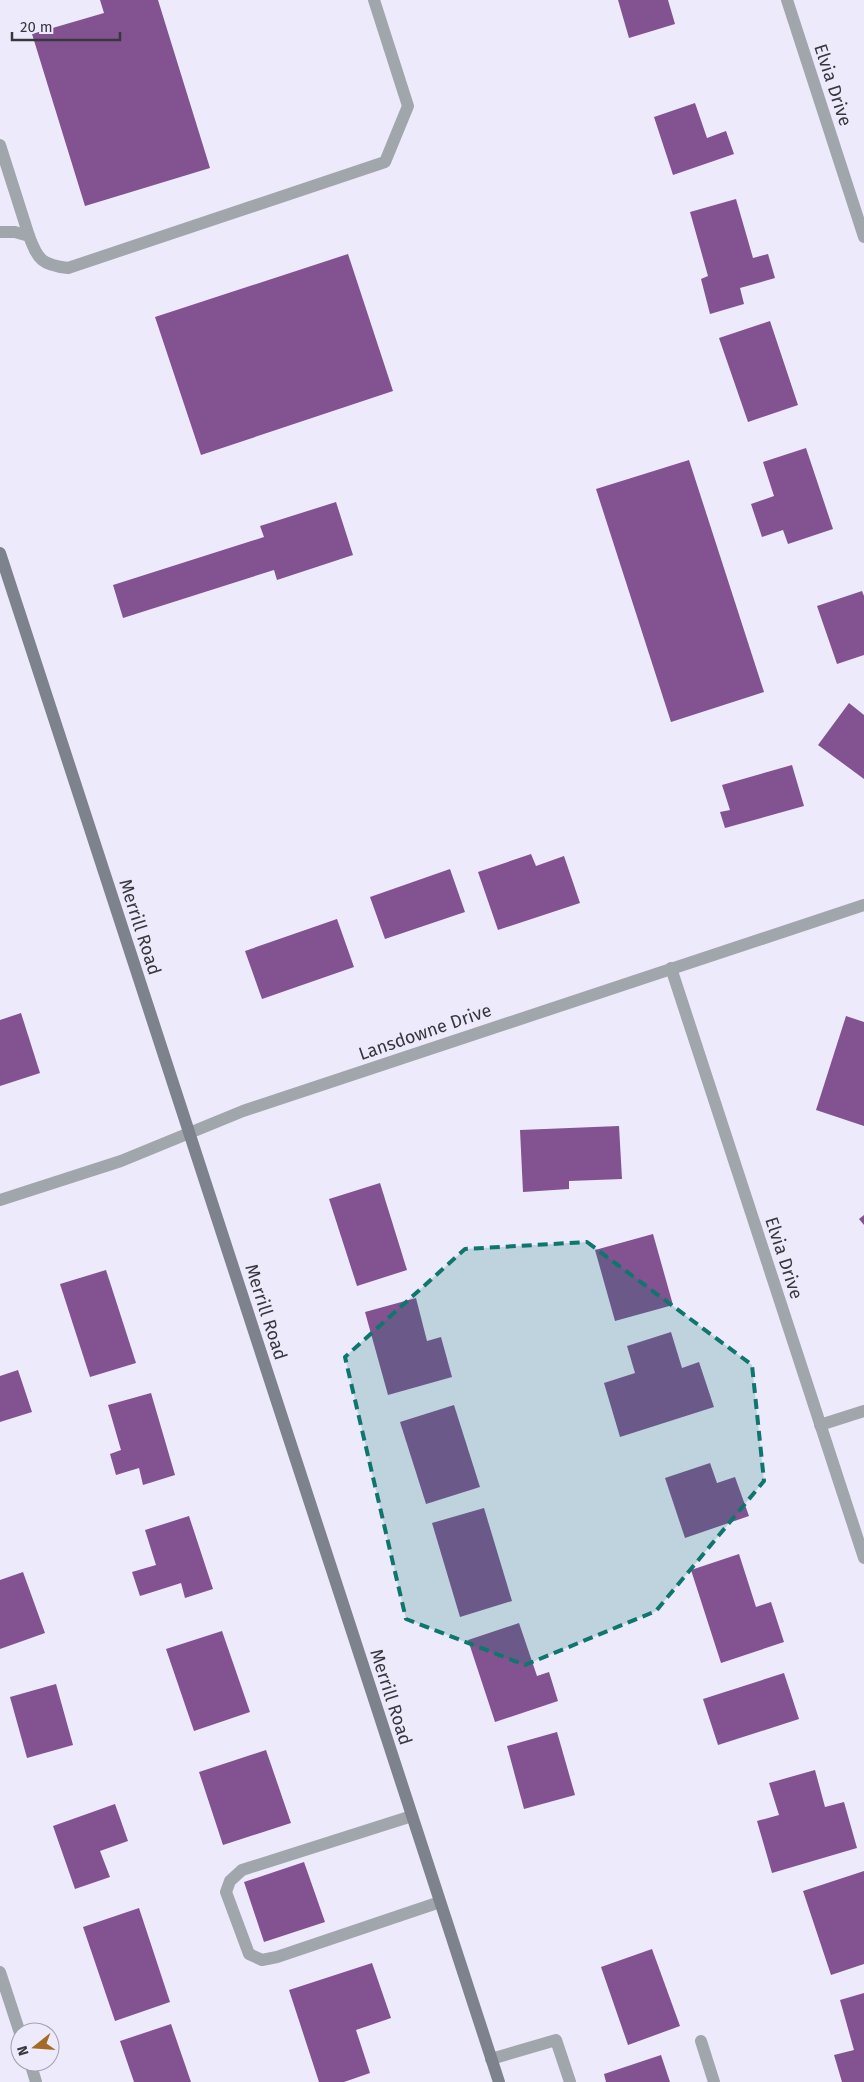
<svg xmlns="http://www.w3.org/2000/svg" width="864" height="2082" viewBox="0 0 864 2082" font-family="'Fira Sans',sans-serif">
  <rect width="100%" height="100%" fill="#eceafb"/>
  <!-- building -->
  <g fill="#835291">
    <polygon points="100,0 158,0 210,168 85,206 32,34 104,13"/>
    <polygon points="618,0 668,0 675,24 629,38"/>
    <polygon points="695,103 707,138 726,131 734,154 673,175 654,117"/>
    <polygon points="736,199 753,258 768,254 775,278 740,288 744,304 710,314 701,279 708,276 690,212"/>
    <polygon points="348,254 393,391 201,455 155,317"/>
    <polygon points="770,321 798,405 748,422 719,338"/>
    <polygon points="806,448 833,529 788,544 783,530 762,537 751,504 774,496 763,462"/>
    <polygon points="689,460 764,692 671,722 596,489"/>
    <polygon points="336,502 353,555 277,580 274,570 123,618 113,585 264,537 260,526"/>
    <polygon points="862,591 864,596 864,655 837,664 817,606"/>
    <polygon points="849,703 864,715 864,779 818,745"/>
    <polygon points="792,765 804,806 725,828 720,812 730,810 722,785"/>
    <polygon points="531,854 536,866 564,856 580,903 498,930 478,872"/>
    <polygon points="450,869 465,912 385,939 370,897"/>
    <polygon points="337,919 354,967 262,999 245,951"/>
    <polygon points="21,1013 40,1073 0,1086 0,1020"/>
    <polygon points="846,1016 864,1022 864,1126 816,1110"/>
    <polygon points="619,1126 622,1179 569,1181 569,1189 523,1192 520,1130"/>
    <polygon points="380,1183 407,1270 357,1286 329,1199"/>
    <polygon points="864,1215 864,1225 859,1219"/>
    <polygon points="653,1234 673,1305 615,1321 595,1250"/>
    <polygon points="106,1270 136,1363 90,1377 60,1284"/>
    <polygon points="416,1298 427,1341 441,1337 452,1377 388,1395 365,1312"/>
    <polygon points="671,1332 682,1368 699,1362 714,1407 620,1437 604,1383 635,1373 627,1346"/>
    <polygon points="18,1370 32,1412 0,1422 0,1376"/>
    <polygon points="151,1393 175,1475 143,1485 139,1468 116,1475 110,1454 121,1450 108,1405"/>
    <polygon points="454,1405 480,1487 426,1504 400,1422"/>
    <polygon points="710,1463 717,1483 735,1477 749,1516 685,1538 665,1478"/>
    <polygon points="484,1508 512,1601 460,1617 432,1523"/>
    <polygon points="189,1516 213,1589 185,1598 181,1583 140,1596 132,1572 156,1565 145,1530"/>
    <polygon points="739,1554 756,1607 771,1602 784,1642 721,1663 691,1570"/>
    <polygon points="23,1572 45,1633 0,1649 0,1580"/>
    <polygon points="519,1623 537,1676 549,1672 558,1701 495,1722 468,1640"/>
    <polygon points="222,1631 250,1712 194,1731 166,1649"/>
    <polygon points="784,1673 799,1719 718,1745 703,1699"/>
    <polygon points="56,1684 73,1745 27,1758 10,1697"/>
    <polygon points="557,1732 575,1795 524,1809 507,1746"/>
    <polygon points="266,1750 291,1823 223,1845 199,1772"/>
    <polygon points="815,1770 825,1807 844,1802 857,1848 772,1873 757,1821 779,1815 769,1783"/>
    <polygon points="115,1804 128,1841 100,1851 110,1877 75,1889 53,1826"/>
    <polygon points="304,1862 325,1922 264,1942 244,1882"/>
    <polygon points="864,1871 864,1964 831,1975 803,1891"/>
    <polygon points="139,1908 170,2002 115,2021 83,1927"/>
    <polygon points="652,1949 680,2026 628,2045 601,1967"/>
    <polygon points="372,1963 391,2018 356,2030 370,2073 344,2082 319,2082 289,1990"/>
    <polygon points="864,1993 864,2082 842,2082 834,2055 854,2050 840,2000"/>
    <polygon points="171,2024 191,2082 134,2082 120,2041"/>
    <polygon points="661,2055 670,2082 606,2082 604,2074"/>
  </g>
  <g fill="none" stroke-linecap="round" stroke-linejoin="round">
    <!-- lane -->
    <g stroke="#a1a5ac" stroke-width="12">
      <polyline points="0,145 29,236"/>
      <path d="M0,232H15L29,236C38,260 42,265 68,268L385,162L408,106L374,0"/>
      <polyline points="412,1816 242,1870 230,1881 226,1892 249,1954 262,1960 277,1957 440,1902"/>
      <polyline points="701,2041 714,2082"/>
      <polyline points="491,2059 556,2040 570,2082"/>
    </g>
    <!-- street -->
    <g stroke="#a1a5ac" stroke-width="12">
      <polyline points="787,0 864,237"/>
      <polyline points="671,968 864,1558"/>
      <polyline points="0,1200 121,1161 243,1111 864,905"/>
      <polyline points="820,1425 864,1411"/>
      <polyline points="0,1972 20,2033"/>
      <polyline points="30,2062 36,2082"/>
    </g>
    <!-- secondary -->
    <polyline stroke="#7d828c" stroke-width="12" points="0,553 499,2082"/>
  </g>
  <!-- marked area -->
  <path fill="#0f766e" fill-opacity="0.2" stroke="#0f766e" stroke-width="4" stroke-dasharray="10 6" stroke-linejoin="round" d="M587,1242L752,1365L764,1481L656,1611L525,1665L406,1619L345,1357L465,1249Z"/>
  <g text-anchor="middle" stroke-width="5" stroke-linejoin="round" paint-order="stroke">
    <!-- street labels -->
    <g font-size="18" fill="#38373e" stroke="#eceafb">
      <text transform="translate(833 85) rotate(72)" y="6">Elvia Drive</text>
      <text transform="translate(140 927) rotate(72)" y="6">Merrill Road</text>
      <text transform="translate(425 1032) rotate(-19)" y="6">Lansdowne Drive</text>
      <text transform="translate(784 1258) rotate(72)" y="6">Elvia Drive</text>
      <text transform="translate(266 1312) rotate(72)" y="6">Merrill Road</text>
      <text transform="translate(391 1697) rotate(72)" y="6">Merrill Road</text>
    </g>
  </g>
  <!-- north arrow -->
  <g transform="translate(35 2047) rotate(253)"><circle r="24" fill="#eceafb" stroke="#a4a2af"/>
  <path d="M0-4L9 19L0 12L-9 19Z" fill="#a36a28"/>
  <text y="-8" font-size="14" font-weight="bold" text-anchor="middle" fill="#38373e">N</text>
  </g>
  <!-- scale -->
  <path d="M12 32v8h108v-8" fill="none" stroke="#38373e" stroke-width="2.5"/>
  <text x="20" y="32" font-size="15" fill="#38373e" stroke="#eceafb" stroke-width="4" paint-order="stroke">20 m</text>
</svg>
